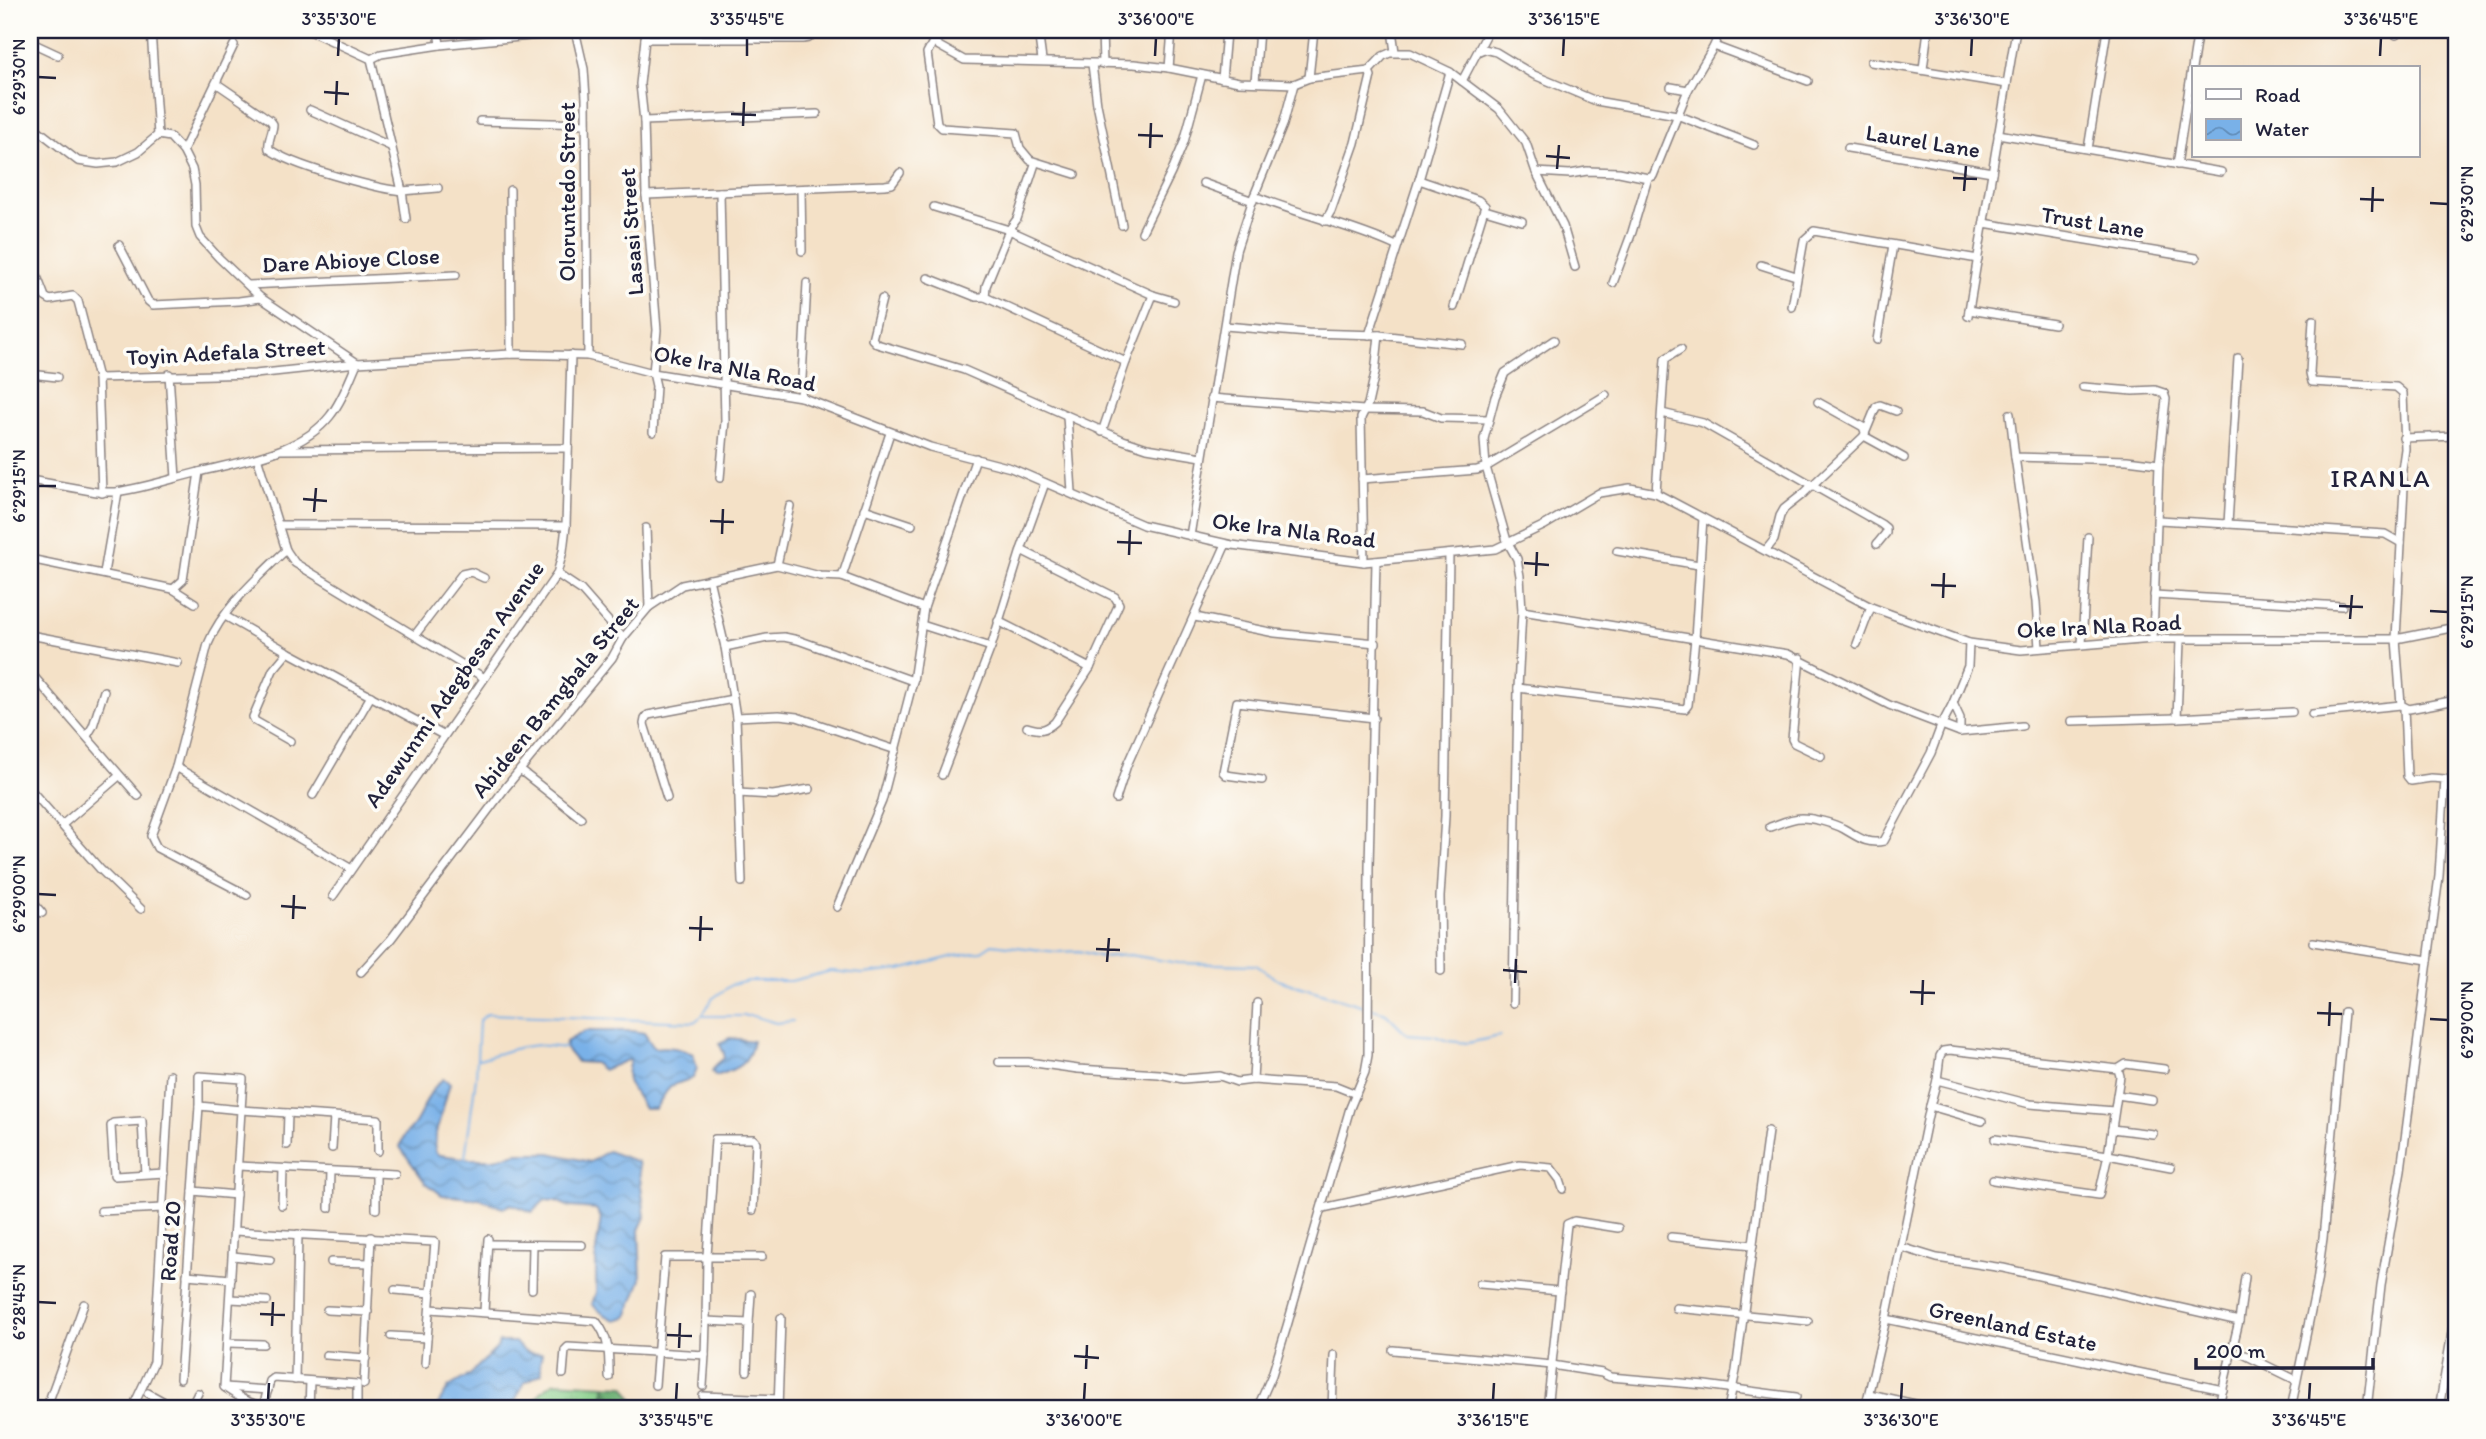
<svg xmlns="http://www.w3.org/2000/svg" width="2486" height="1439" viewBox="0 0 2486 1439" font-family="Itim,sans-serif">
  <defs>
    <pattern id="grass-tufts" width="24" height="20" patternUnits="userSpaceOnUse" patternTransform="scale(1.75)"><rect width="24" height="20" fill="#87ce89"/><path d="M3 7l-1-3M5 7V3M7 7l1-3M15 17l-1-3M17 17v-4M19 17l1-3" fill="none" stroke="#74b177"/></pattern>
    <pattern id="forest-firs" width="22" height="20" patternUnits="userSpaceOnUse" patternTransform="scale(1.75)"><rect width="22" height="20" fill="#6db175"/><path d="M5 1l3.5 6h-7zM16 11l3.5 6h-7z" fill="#599061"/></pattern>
    <pattern id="water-waves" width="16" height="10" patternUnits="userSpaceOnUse" patternTransform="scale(1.75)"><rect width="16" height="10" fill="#79b1e8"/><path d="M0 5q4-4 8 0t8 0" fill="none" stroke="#6390bd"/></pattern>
  </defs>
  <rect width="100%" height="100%" fill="#fdfcf7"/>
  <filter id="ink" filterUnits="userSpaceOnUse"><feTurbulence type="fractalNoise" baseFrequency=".0143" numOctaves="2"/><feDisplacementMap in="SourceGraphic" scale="14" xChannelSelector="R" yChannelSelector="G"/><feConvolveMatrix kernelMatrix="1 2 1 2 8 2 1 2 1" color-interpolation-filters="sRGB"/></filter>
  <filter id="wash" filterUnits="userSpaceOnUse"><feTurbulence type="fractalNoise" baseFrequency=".00686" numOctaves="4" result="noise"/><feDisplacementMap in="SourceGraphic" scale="28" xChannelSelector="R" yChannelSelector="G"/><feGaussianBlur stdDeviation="1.57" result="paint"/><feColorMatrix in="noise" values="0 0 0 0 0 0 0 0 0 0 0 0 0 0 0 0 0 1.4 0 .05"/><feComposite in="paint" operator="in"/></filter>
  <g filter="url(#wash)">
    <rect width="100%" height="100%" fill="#f4e1c7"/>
    <!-- grass -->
    <polygon fill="url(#grass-tufts)" stroke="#547862" stroke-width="2" points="555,1382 605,1385 604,1402 608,1409 528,1409 543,1390"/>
    <!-- forest -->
    <polygon fill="url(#forest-firs)" stroke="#486a58" stroke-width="2" points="605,1385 624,1386 640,1409 608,1409 604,1402"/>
    <!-- water -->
    <g fill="url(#water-waves)" stroke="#4e6a92" stroke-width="2">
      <path d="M585,1031H632L644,1033L654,1048C669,1046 679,1048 693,1054L697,1068L693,1078L670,1086L655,1109H644C633,1087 622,1084 630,1061L627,1060L603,1070L594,1063L577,1062L565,1048L566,1042Z"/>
      <path d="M730,1038L753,1041C749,1064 737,1069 716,1076L712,1071L716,1065L724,1058V1053L719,1043Z"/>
      <path d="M443,1079L450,1083L436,1133L435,1152L439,1155L471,1159H494L518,1153H550L590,1162L608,1151L638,1162L645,1217L639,1230L641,1279L627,1317L615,1320L603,1314L592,1304L596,1293V1250L601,1218L596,1209L570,1207L556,1201L545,1200L532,1212L511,1204L503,1208L481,1199L442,1195L425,1182L400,1147C405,1130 408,1134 415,1123C426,1106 426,1093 443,1079Z"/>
      <path d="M499,1342H515C523,1352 529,1355 542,1353L540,1363L542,1373L524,1383L511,1409H435L449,1387L469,1375L497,1348Z"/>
    </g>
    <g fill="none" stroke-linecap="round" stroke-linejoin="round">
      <!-- stream -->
      <g stroke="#79b1e8" stroke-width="2">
        <polyline points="1370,1008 1386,1013 1407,1034 1436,1036 1448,1041 1468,1043 1500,1036"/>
        <polyline points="704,1016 753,1016 776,1023 793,1021"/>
        <polyline points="479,1059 521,1047 538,1045 565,1048"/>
        <polyline points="465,1158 476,1077 479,1021 487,1014 694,1022 702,1016 712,999 731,985 748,981 791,981 831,971 863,974 900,970 955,956 980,952 992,944 1057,952 1079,951 1101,957 1130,955 1178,963 1256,965 1278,980 1364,1006"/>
      </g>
    </g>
  </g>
  <g filter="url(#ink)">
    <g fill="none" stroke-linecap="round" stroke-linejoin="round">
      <defs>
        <g id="minor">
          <polyline points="151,30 158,135"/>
          <polyline points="308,30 371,59"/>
          <polyline points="438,30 440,45"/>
          <polyline points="575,30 584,69 586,98 588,356"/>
          <polyline points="646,30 640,84 644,121 646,195 657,330 653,373 656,386 653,432"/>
          <polyline points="922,30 939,46 964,60 1134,64 1169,68 1239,82 1294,84 1309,78 1369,71 1383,56 1390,53 1410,53 1450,72 1499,109 1526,143 1536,172 1563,226 1575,267"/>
          <polyline points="1038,30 1042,60"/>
          <polyline points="1102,30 1103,64"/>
          <polyline points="1392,30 1395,52"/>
          <polyline points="88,31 89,30"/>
          <polyline points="2396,35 2396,30"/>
          <polyline points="645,39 803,39 809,38 815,30"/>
          <polyline points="30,42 58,55"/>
          <polyline points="933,42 927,53 937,123 942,128 1016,133 1020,148 1030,160 1075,174"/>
          <polyline points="1714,46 1808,81"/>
          <polyline points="1479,51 1484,49 1496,52 1534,75 1596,101 1677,115 1754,145"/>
          <polyline points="371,59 381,54 440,45 550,34 568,30"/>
          <polyline points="1871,62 2007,84"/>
          <polyline points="1092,64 1097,104 1122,225"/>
          <polyline points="1169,68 1172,30"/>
          <polyline points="1923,69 1928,30"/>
          <polyline points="1309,78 1314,30"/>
          <polyline points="1222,79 1226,32"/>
          <polyline points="1462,81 1489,30"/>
          <polyline points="1255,82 1259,30"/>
          <path d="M216,83L270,120L273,124C273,133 267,140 269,149C291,166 374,188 402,191L371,59"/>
          <polyline points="1671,87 1688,90"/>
          <polyline points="310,110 392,147"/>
          <polyline points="480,121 586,124"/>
          <polyline points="644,121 817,114"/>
          <polyline points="30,124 78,161 98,164 117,162 138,152 158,135"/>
          <polyline points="1998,134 2221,172"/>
          <polyline points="158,135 170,137 183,151 192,169 195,185 196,227 200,237 219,258 261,298 357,363"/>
          <polyline points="1848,148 1992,172"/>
          <polyline points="2088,149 2107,30"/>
          <polyline points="183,151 234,45"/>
          <polyline points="2177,165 2198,30"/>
          <polyline points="1536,172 1570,174 1587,171 1619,172 1648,178"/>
          <polyline points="1419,180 1478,200 1485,206 1454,307"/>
          <polyline points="1203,183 1253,201"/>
          <polyline points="801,189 802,251"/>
          <polyline points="510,190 511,354"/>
          <polyline points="646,195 885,185 892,184 900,173"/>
          <path d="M1254,196C1301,215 1351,225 1396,246"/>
          <polyline points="934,207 1009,230 1017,219 1035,164"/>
          <polyline points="1485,210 1522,221"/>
          <polyline points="406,219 402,191 438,188"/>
          <polyline points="1325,221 1331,211 1355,143 1371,76 1369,71"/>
          <polyline points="1984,223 2196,258"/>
          <polyline points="1142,232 1171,173 1184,142 1202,75"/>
          <polyline points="119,245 148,301 153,305 239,301 261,298"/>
          <polyline points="30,258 45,297 50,300 73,296 78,301 98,378 102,493"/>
          <polyline points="1761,265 1796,276"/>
          <polyline points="928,278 976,297 985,297"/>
          <polyline points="1613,283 1632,232 1648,178 1653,176 1688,90 1714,46 1720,30"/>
          <polyline points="249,285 456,275"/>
          <polyline points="882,299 872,339 877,344 964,370 1123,440 1147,448 1202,457"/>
          <polyline points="1792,307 1804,240 1814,231 1978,259"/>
          <polyline points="1969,310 2054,324"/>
          <polyline points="1968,316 2016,30"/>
          <polyline points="2313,320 2310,373 2312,382 2396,387 2403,393 2405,449 2402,470 2404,487 2396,639 2401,705 2409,709 2456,700"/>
          <polyline points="1225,326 1308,333 1379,335 1462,344"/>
          <polyline points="1369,335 1419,180 1450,72"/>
          <polyline points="1877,340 1893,245"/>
          <polyline points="1126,362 985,297 986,286 1009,230 1153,295 1174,301"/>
          <polyline points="30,374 57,377"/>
          <polyline points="169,374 176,478"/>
          <polyline points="98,378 255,374 357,363 511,354 588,356 653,373 801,397 930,447 1011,468 1143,525 1232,545 1364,562 1495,549 1545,525 1599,493 1630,488 1656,493 1871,607 1969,643 2021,650 2153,639 2396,639 2456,627"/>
          <polyline points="2083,387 2133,391 2155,390 2164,393 2166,399 2159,464"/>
          <polyline points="801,397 807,283"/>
          <polyline points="1211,398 1364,410 1423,411 1441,418 1488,419"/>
          <polyline points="1818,402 1863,427 1865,432"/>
          <polyline points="1662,413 1703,423 1881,524 1886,528 1886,533 1877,544"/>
          <polyline points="2010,414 2015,457 2127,460 2159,464 2153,639"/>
          <polyline points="1067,416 1072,492"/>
          <polyline points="1102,432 1126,362 1153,295"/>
          <polyline points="1864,436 1904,458"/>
          <polyline points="2403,438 2456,436"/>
          <polyline points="282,450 568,448"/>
          <polyline points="2015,457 2036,602 2039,648"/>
          <polyline points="258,460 286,550 295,563 483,677"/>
          <polyline points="720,478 725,421 720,192"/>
          <polyline points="1362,479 1477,470 1486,467 1606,395"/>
          <path d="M30,480L97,492H116C144,488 171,479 199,472C241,461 301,453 330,416C342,401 349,381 357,363"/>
          <polyline points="1656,493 1665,359 1681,349"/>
          <polyline points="2454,508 2456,508"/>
          <polyline points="864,509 912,525"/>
          <polyline points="2159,520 2228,524 2238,358"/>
          <polyline points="2228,524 2385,534 2401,543"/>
          <polyline points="279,525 566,526"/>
          <polyline points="646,528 649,607"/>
          <polyline points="1190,536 1236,251 1254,196 1283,125 1294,84"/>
          <path d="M1021,550L1115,597L1119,604L1090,668L1055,722C1045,731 1040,731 1027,727"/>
          <polyline points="1766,550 1774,540 1780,516 1784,509 1803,494 1864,436 1876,407 1880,405 1896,411"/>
          <polyline points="1617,551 1699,565"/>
          <polyline points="30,559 173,589 195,603"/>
          <polyline points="1364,562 1361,418 1368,404 1375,373 1379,335"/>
          <polyline points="777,565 790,506"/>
          <polyline points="104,573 118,492"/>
          <polyline points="557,574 581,590 623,638"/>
          <polyline points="842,577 890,433"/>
          <polyline points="709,579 725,647 736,717 742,882"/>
          <polyline points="173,589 183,580 199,472"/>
          <polyline points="2154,595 2342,606"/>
          <polyline points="1522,611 1788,654 1889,705 1960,732 2022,726"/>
          <polyline points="225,616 288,652 443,735"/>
          <polyline points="1195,617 1275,633 1376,643"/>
          <polyline points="998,621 1090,668"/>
          <polyline points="922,625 991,647"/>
          <polyline points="30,635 178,663"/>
          <polyline points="415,635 462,574 471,572 484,578"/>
          <polyline points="2180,641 2177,718 2292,712"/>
          <polyline points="1857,644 1871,607"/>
          <polyline points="2082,644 2088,537"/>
          <polyline points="725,647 767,638 784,637 798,640 913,681"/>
          <polyline points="288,652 273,670 253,717 255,721 290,741"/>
          <polyline points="1800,658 1792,739 1794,743 1821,756"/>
          <polyline points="30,672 138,796"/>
          <polyline points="1518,688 1685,709 1688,705 1695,639 1703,518"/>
          <polyline points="1953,703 1960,718 1960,732"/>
          <polyline points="2312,714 2401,705"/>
          <polyline points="736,717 779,715 797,717 896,750"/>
          <polyline points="2071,721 2177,718"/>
          <polyline points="87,736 93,726 104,691"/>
          <polyline points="176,767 350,868"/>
          <polyline points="520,770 581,818"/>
          <polyline points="942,775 991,647 1021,550 1045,483"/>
          <polyline points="1262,780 1226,775 1223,772 1237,702 1374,718"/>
          <polyline points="30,789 100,869 141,909"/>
          <polyline points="738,793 773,795 810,789"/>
          <polyline points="313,795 371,696"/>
          <polyline points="667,798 644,724 645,719 648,715 733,699"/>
          <polyline points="1116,799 1127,765 1226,544"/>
          <polyline points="62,825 119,776"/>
          <path d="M1770,827C1779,824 1791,818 1801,818C1813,818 1833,823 1844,829C1858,837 1867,845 1884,841L1931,753L1941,726L1953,703L1968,666L1969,643"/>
          <path d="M247,895L157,848L151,836L176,767L208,644C222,609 259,576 286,550"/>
          <polyline points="333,896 557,574 563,551 566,526 571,355"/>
          <polyline points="30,899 42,913"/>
          <polyline points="837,907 882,801 913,681 924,608 976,458"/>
          <polyline points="2313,942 2428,960"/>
          <polyline points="1441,971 1440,897 1445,816 1449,554"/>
          <polyline points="361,972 391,939 506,787 612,658 623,638 649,607 682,585 777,565 820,576 842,577 924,608"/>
          <polyline points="1513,1003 1518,688 1522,611 1520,576 1517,559 1507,541 1486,467 1484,439 1495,397 1505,373 1554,340"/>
          <polyline points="999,1062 1028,1062 1078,1069 1159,1074 1183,1079 1220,1076 1237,1082 1253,1080 1336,1086 1356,1094"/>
          <polyline points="2118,1069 2126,1064 2164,1069"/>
          <polyline points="1253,1080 1257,1003"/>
          <polyline points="1937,1080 1940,1056 1943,1051 1950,1050 2118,1069 2120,1076 2108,1155 2099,1195 1993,1180"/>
          <polyline points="2117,1095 2152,1100"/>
          <polyline points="199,1106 241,1110 224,1387 244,1400 240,1409"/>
          <polyline points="1930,1106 1982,1121"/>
          <polyline points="2112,1129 2153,1134"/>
          <polyline points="1995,1139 2108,1155 2171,1167"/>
          <polyline points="287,1145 288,1113"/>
          <polyline points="332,1148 334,1116"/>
          <polyline points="238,1166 395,1174"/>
          <polyline points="145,1174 142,1121 113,1123 111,1126 114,1175 115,1176 165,1173"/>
          <polyline points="193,1191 236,1195"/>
          <polyline points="282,1205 283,1169"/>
          <polyline points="329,1208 330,1171"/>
          <polyline points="1323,1208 1520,1165 1551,1168 1560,1180 1563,1189"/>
          <polyline points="376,1209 376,1173"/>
          <polyline points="101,1211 163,1208"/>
          <polyline points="234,1231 435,1242 425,1363"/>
          <polyline points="1671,1237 1753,1245"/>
          <polyline points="488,1244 582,1245"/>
          <polyline points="1901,1247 1937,1258 2003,1268 2239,1321"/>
          <polyline points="233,1256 270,1260"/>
          <polyline points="331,1262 370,1263"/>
          <polyline points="187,1275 231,1279"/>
          <polyline points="1480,1284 1560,1291"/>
          <polyline points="532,1289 533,1245"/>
          <polyline points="395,1290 431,1293"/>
          <polyline points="230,1299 267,1301"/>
          <polyline points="1676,1308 1808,1321"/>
          <path d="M430,1309L596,1321C610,1338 609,1356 609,1377"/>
          <polyline points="327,1310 368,1312"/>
          <polyline points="484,1312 488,1239"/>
          <polyline points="1886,1319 1930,1106 1937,1080 2030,1104 2114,1111"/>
          <polyline points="706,1321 707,1256 715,1139 753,1139 756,1142 753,1210"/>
          <polyline points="749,1323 751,1294"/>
          <polyline points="391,1336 427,1338"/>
          <polyline points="227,1343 263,1344"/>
          <polyline points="1393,1350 1552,1365 1602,1373 1610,1377 1705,1385 1796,1397"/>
          <polyline points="326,1355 366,1358"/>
          <polyline points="2245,1355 2296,1380"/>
          <polyline points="563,1374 565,1350 568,1347 705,1355 706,1321 749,1323 747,1371"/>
          <polyline points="180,1379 199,1106 199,1076 243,1079 241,1110 378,1119 378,1151"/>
          <polyline points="295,1380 298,1234"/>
          <polyline points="364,1384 371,1237"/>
          <polyline points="655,1385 665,1257 762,1257"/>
          <polyline points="703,1386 705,1355"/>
          <polyline points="225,1387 268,1390"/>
          <polyline points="148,1393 177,1409"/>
          <polyline points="1869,1394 1938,1409"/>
          <polyline points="703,1396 778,1399"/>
          <polyline points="244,1400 268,1409"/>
          <polyline points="2292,1406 2367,1408"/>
          <polyline points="263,1407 270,1381 274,1378 357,1384 357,1409"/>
          <polyline points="46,1409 84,1304"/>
          <polyline points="132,1409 154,1362 170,1075"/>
          <polyline points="190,1409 198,1393"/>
          <polyline points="309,1409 310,1381"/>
          <polyline points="778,1409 781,1318"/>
          <polyline points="1257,1409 1272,1375 1287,1326 1350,1108 1365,1072 1368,1055 1369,867 1376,561"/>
          <polyline points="1332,1409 1334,1355"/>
          <polyline points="1547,1409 1567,1224 1574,1221 1618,1228"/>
          <polyline points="1728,1409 1736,1371 1768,1131"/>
          <polyline points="1865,1409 1886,1319 2223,1390"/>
          <polyline points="2218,1409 2239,1321 2245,1277"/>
          <polyline points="2291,1409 2317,1282 2323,1238 2344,1012"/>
          <polyline points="2367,1409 2381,1285 2401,1170 2439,876 2445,779 2431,778 2411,781 2407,776 2404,708"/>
          <polyline points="2439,1409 2456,1309"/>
        </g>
      </defs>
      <!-- minor casing -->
      <use href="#minor" stroke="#8b8281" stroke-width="10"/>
      <!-- minor -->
      <use href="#minor" stroke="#fff" stroke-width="7"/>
    </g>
  </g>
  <!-- ticks -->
  <path fill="none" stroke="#22223b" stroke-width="2.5" d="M338,56L339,38M747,56V38M1155,56L1156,38M1563,56L1564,38M1971,56L1972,38M2380,56L2381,38M38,77L56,78M324,92L349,94M336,105L337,81M731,114L756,115M743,126L744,102M1138,135L1163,136M1150,148L1151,123M1546,156L1570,158M1557,169L1559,145M1953,178L1977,179M1964,191L1966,166M2360,199L2384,200M2430,203L2448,204M2372,212L2373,187M38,486H56M303,499L327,501M314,512L316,488M710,521L734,522M722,534L723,509M1117,542L1142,543M1129,555L1130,530M1524,563L1549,565M1536,576L1537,552M1931,585L1956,586M1943,598L1944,573M2339,606L2363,607M2430,611L2448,612M2350,619L2352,595M38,894L56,895M281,906L306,908M293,919L294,895M689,928L713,929M700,941L701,916M1096,949L1120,950M1107,962L1109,938M1503,970L1527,972M1515,983L1516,959M1910,992L1935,993M1922,1005L1923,980M2317,1013L2342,1014M2430,1019L2448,1020M2329,1026L2330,1002M38,1302L56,1303M260,1314L285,1315M272,1326L273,1302M667,1335L692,1336M679,1348L680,1323M1074,1356L1099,1358M1086,1369L1087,1345M268,1400L269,1383M676,1400L677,1383M1084,1400L1085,1383M1493,1400L1494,1383M1901,1400L1902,1383M2309,1400L2310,1383"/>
  <g text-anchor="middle" stroke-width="7" stroke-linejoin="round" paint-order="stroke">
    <!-- street labels -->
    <g font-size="23" fill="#22223b" stroke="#fdfcf7">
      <text transform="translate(1923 141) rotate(9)" y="8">Laurel Lane</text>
      <text transform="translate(567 192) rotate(-90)" y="8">Oloruntedo Street</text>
      <text transform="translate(2093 222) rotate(9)" y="8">Trust Lane</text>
      <text transform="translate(631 232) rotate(-94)" y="8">Lasasi Street</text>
      <text transform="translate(351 260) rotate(-3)" y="8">Dare Abioye Close</text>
      <text transform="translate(226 352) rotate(-3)" y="8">Toyin Adefala Street</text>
      <text transform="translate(735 368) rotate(11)" y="8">Oke Ira Nla Road</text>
      <text transform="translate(1294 530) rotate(7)" y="8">Oke Ira Nla Road</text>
      <text transform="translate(2099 626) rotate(-3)" y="8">Oke Ira Nla Road</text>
      <text transform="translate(454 684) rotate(-55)" y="8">Adewunmi Adegbesan Avenue</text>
      <text transform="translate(555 697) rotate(-51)" y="8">Abideen Bamgbala Street</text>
      <text transform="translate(170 1241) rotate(-86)" y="8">Road 20</text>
      <text transform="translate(2013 1326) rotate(12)" y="8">Greenland Estate</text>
    </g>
    <!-- quarter labels -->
    <g font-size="26" letter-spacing="2" fill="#22223b" stroke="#fdfcf7">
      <text x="2381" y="487">IRANLA</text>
    </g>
  </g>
  <!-- margin -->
  <rect width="2486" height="1439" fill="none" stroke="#fdfcf7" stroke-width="77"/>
  <!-- legend -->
  <rect x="2192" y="66" width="228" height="91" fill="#fdfcf7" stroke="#a5a5ac" stroke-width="2"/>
  <rect x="2206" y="89" width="35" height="10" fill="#ffffff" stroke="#a5a5ac" stroke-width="2"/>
  <text x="2255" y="102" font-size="21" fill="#22223b">Road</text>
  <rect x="2206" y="119" width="35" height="21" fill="url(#water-waves)" stroke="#a5a5ac" stroke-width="2"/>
  <text x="2255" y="136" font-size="21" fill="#22223b">Water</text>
  <!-- scale -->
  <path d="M2196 1358v10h177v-10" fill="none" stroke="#22223b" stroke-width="3.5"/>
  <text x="2206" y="1358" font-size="21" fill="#22223b" stroke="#fdfcf7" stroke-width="5" paint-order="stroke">200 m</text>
  <rect x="38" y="38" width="2410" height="1362" fill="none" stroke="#22223b" stroke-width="2.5"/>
  <g font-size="18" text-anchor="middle" fill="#22223b">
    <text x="339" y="25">3°35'30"E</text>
    <text x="747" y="25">3°35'45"E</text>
    <text x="1156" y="25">3°36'00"E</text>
    <text x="1564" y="25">3°36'15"E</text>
    <text x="1972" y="25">3°36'30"E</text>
    <text x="2381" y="25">3°36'45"E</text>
    <text transform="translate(19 77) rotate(-90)" y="6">6°29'30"N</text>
    <text transform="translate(2467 204) rotate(-90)" y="6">6°29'30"N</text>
    <text transform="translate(19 486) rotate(-90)" y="6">6°29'15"N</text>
    <text transform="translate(2467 612) rotate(-90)" y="6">6°29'15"N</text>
    <text transform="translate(19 894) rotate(-90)" y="6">6°29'00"N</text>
    <text transform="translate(2467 1020) rotate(-90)" y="6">6°29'00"N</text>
    <text transform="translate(19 1302) rotate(-90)" y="6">6°28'45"N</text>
    <text x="268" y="1426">3°35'30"E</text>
    <text x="676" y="1426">3°35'45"E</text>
    <text x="1084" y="1426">3°36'00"E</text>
    <text x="1493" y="1426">3°36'15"E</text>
    <text x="1901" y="1426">3°36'30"E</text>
    <text x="2309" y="1426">3°36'45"E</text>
  </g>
</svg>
